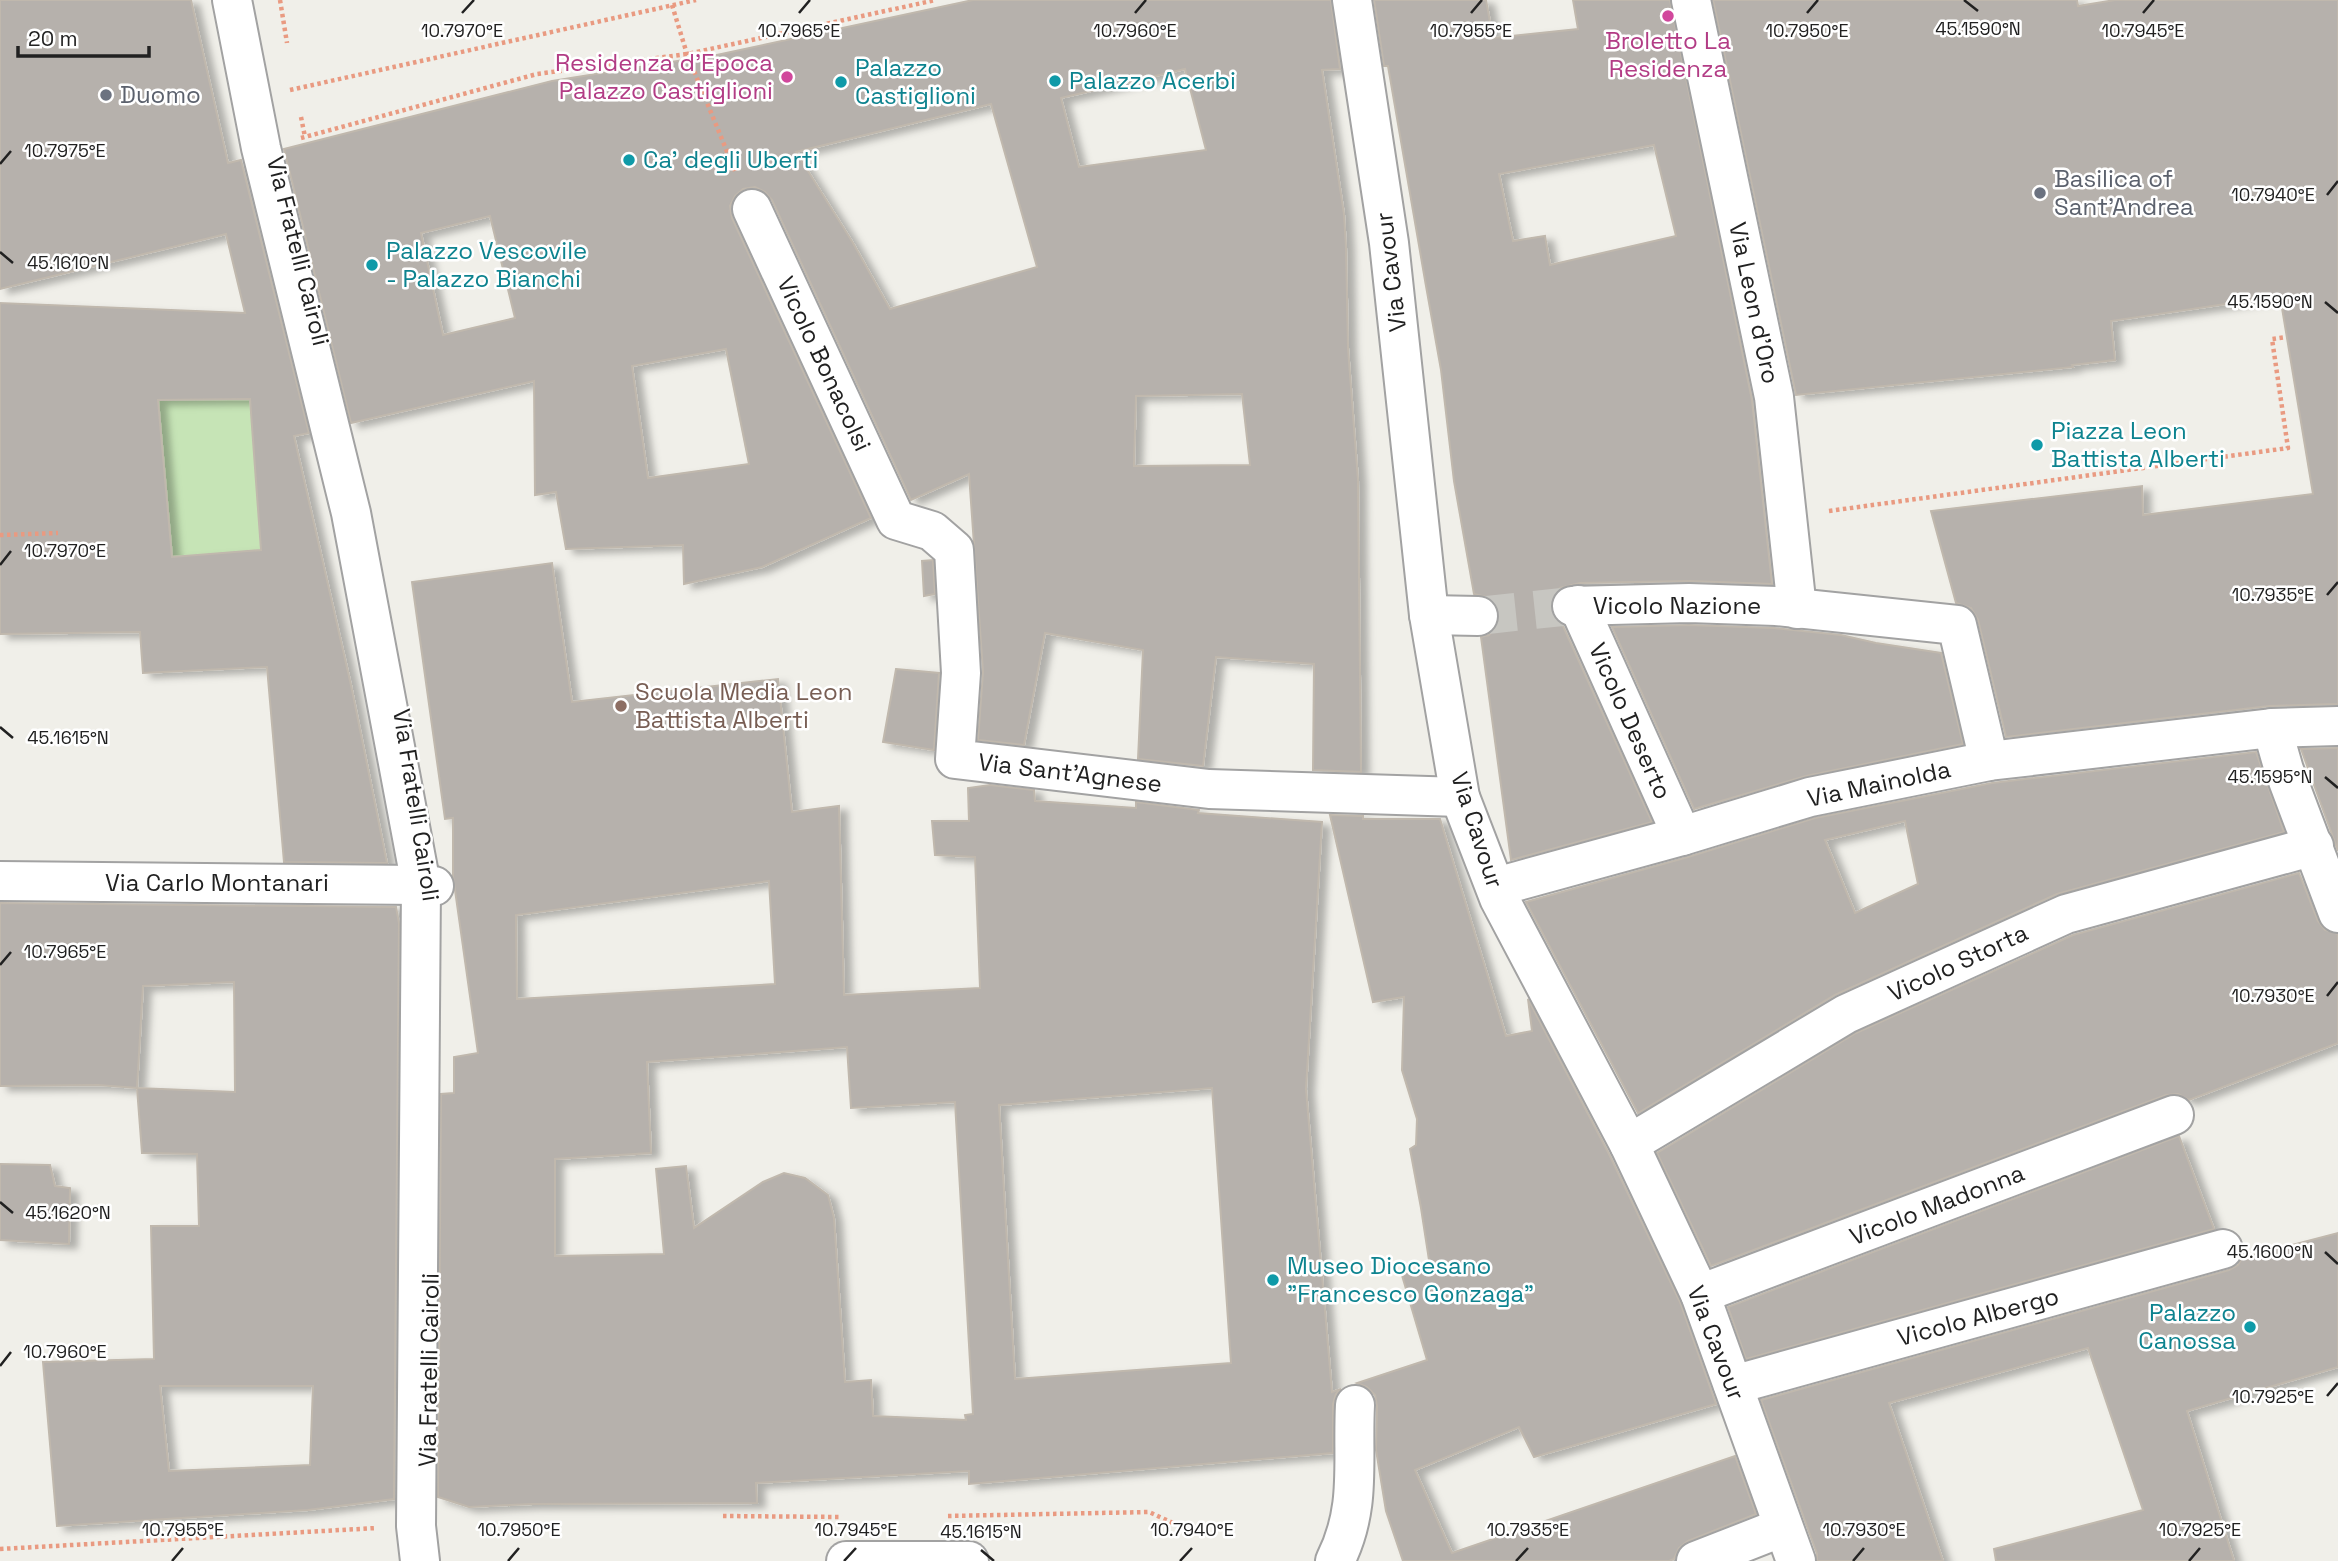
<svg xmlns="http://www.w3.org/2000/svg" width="2338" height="1561" viewBox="0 0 2338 1561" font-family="'Space Grotesk',sans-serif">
  <defs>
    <filter id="shadow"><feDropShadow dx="8" dy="4.5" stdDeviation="3.5" flood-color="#0004"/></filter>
  </defs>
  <rect width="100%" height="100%" fill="#f0efe9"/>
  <!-- grass -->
  <polygon fill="#c6e4b6" points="250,399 261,550 172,557 158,400"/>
  <!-- building -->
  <g fill="#b6b1ac" stroke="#c0b8ad" stroke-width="2" fill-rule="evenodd" filter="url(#shadow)">
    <path d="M0,0H191L228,163L241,160L309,433L294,436L351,685L387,863L284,862L267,667L143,673L140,632L0,634V303L245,313L226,234L0,289ZM250,399L261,550L172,557L158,400Z"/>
    <path d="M973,0H1331L1340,69L1322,70L1344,214L1346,247L1348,348L1358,480L1361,772L1313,770L1314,664L1216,657L1203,766L1138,759L1143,650L1045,633L1024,745L978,740L983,672L969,474L911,500L772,200L765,192L755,187L743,189L735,196L730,206L732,218L871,518L762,567L684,584L683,545L566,549L556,492L535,495L534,381L351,423L284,149L552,81L683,60L684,62ZM1185,69L1206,150L1079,167L1061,98ZM991,104L1037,267L890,309L853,243L796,152ZM490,216L515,318L443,335L421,233ZM726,349L749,464L648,478L632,366ZM1242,394L1250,465L1134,466L1136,396Z"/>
    <path d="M1374,0H1486L1493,38L1578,29L1573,0H1670L1752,400L1772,584L1690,581L1580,583L1560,588L1553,596L1550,606L1554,618L1563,626L1652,822L1511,860L1481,637L1489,635L1496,628L1500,616L1497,605L1490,598L1474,594L1454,481L1441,370L1426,286L1388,66H1384ZM1654,145L1676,236L1550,265L1545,236L1513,241L1499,174Z"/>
    <polygon points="1713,0 2077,0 2078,6 2115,0 2338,0 2338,704 2269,706 2006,737 1978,620 1971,608 1956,603 1931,511 2142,486 2143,515 2313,494 2280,296 2111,321 2115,360 2072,365 2073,367 1796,395"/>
    <polygon points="933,560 935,594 924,596 922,561"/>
    <path d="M552,563L572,702L778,679L792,812L839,806L844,995L980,988L975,857L935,855L932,821H969L968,788L990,785L1034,790L1035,801L1136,808V802L1199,810L1198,813L1322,822L1306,1089L1332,1392L1341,1389L1336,1394L1333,1404V1453L969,1484V1471L756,1483L757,1503L532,1504L469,1507L438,1497L441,1094L454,1093V1057L478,1053L453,876V818L445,819L412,582ZM769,881L775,984L517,999L516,915ZM847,1047L851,1108L955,1102L973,1414L965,1415L966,1420L873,1416L871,1380L845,1382L834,1218L828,1195L805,1178L784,1173L763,1182L694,1228L686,1166L656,1169L664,1254L555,1256V1159L651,1153L647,1062ZM1212,1088L1231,1363L1015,1379L999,1105Z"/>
    <polygon points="1689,625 1774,628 1841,635 1876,643 1941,653 1963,744 1806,776 1694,809 1612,627"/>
    <polygon points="896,669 939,673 934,750 883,742"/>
    <polygon points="2338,748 2338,851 2301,749"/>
    <path d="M2256,752L2284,832L2057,894L1835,995L1638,1113L1526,902L1688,857L1815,818L1992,783ZM1905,821L1918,884L1855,913L1825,840Z"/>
    <polygon points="1330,815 1363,816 1363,819 1440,819 1506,1036 1532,1031 1528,999 1609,1154 1680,1302 1716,1404 1534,1457 1519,1427 1415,1470 1452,1553 1735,1456 1756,1514 1688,1541 1679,1548 1674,1559 1669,1561 1403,1561 1386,1511 1376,1450 1377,1406 1375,1395 1367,1387 1357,1383 1427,1360 1401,1272 1431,1273 1421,1208 1410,1149 1416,1145 1417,1119 1402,1070 1404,997 1373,1002"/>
    <polygon points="2299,873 2318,921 2325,930 2338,934 2338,1043 2189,1100 2178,1094 2166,1095 1711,1266 1657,1153 1856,1033 2073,935"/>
    <path d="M0,903L396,907L399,923L394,1499L308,1510L57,1526L43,1362L154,1359L151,1226H199L197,1154L142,1153L137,1088L98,1085L0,1086ZM234,982L235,1092L137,1088L143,986ZM160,1386H313L310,1465L169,1471Z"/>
    <polygon points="2179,1136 2214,1229 1746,1359 1728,1307"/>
    <polygon points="0,1164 50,1165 55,1186 70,1188 69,1244 0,1240"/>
    <polygon points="2338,1233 2338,1367 2187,1411 2234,1561 1996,1561 1994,1549 2143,1510 2088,1348 1889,1403 1943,1561 1817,1561 1817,1554 1761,1400 2229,1270 2238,1265 2242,1258"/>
  </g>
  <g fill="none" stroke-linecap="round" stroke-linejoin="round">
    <!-- minor-tunnel -->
    <polyline stroke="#c7c6c1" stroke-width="38" stroke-dasharray="38 19" stroke-linecap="butt" points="1478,616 1572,606"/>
    <defs>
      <g id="minor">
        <polyline points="232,0 261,148 351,513 421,885 416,1526 420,1561"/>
        <polyline points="1352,0 1389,243 1429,615 1460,797 1499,898 1629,1144 1700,1294 1796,1561"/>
        <polyline points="1691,0 1774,397 1797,609"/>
        <polyline points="752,209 896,520 932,531 954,550 961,673 955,759 1209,789 1460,797"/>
        <polyline points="1578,605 1682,836"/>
        <polyline points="1572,606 1689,603 1776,606 1957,625 1989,761"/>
        <polyline points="1429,615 1478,616"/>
        <polyline points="2272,728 2284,770 2338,913"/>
        <polyline points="0,881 421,885 434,886"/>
        <polyline points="1496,887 1682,836 1810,797 1989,761 2272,728 2338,726"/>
        <polyline points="1629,1144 1846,1014 2066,914 2314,846"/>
        <polyline points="1700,1294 2174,1115"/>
        <polyline points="1733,1385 2223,1249"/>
        <polyline points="846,1561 969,1561"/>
        <path d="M1335,1561C1362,1508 1352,1461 1355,1405"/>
        <polyline points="1696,1561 1783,1527"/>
      </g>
    </defs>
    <!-- minor casing -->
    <use href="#minor" stroke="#a2a2a2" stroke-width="42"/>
    <!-- path -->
    <g stroke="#e99a81" stroke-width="4.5" stroke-dasharray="3.5 3.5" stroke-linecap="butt">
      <polyline points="280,0 287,43"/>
      <polyline points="672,5 687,54 735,171"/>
      <polyline points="290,90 696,0"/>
      <polyline points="301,117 305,137"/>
      <polyline points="301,138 537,74 687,54 936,0"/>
      <polyline points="1829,511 2288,448 2272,339 2286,337"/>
      <polyline points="0,535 58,533"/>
      <polyline points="723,1516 842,1517"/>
      <polyline points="948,1516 1149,1512 1175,1524"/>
      <polyline points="0,1549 377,1528"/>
    </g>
    <!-- minor -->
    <use href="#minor" stroke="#fff" stroke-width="38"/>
  </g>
  <!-- ticks -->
  <path fill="none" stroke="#212121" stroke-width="2.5" d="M1964,0L1978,11M462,13L474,0M799,13L810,0M1135,13L1146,0M1471,13L1482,0M1807,13L1818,0M2143,13L2154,0M0,164L11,151M2327,195L2338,181M0,252L13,263M2325,302L2338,313M0,565L11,551M2327,595L2338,582M0,727L13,738M2325,777L2338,788M0,965L11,952M2327,996L2338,982M0,1202L13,1213M2325,1252L2338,1264M0,1366L11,1352M2327,1396L2338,1383M981,1550L994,1561M172,1561L183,1548M508,1561L519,1548M844,1561L856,1548M1180,1561L1192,1548M1516,1561L1528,1548M1853,1561L1864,1548M2189,1561L2200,1548"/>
  <!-- markers -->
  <g fill="#d1479c" stroke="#fff" stroke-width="2.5">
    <circle cx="1668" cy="16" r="7"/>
    <circle cx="787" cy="77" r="7"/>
  </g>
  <g fill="#0f9aa8" stroke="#fff" stroke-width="2.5">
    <circle cx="1055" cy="81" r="7"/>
    <circle cx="841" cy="82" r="7"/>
    <circle cx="629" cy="160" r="7"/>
    <circle cx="372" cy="265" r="7"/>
    <circle cx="2037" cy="445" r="7"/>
    <circle cx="1273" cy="1280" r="7"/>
    <circle cx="2250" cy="1327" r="7"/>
  </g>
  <g fill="#6b7280" stroke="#fff" stroke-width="2.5">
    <circle cx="106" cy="95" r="7"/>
    <circle cx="2040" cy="193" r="7"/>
  </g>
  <circle fill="#8d6e63" stroke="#fff" stroke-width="2.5" cx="621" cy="706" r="7"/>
  <g text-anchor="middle" stroke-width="5" stroke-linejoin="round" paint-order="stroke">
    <!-- hotel labels -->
    <g font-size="24" fill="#b23c85" stroke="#fff">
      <text x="1668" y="49">Broletto La<tspan x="1668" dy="28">Residenza</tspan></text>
      <text x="773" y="71" text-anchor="end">Residenza d'Epoca<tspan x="773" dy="28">Palazzo Castiglioni</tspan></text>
    </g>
    <!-- culture labels -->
    <g font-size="24" fill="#0d838f" stroke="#fff" text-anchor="start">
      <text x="855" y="76">Palazzo<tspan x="855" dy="28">Castiglioni</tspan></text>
      <text x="1069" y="89">Palazzo Acerbi</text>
      <text x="643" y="168">Ca' degli Uberti</text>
      <text x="386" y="259">Palazzo Vescovile<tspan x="386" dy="28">- Palazzo Bianchi</tspan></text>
      <text x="2051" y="439">Piazza Leon<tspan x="2051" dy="28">Battista Alberti</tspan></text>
      <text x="1287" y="1274">Museo Diocesano<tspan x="1287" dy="28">"Francesco Gonzaga"</tspan></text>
      <text x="2236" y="1321" text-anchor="end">Palazzo<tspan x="2236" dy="28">Canossa</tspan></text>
    </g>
    <!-- worship labels -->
    <g font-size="24" fill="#5b616d" stroke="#fff" text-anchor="start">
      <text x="120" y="103">Duomo</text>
      <text x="2054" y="187">Basilica of<tspan x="2054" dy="28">Sant'Andrea</tspan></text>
    </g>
    <!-- street labels -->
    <g font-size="24" fill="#212121" stroke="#fff">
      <text transform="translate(298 251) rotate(76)" y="8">Via Fratelli Cairoli</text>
      <text transform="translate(1391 272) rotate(-97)" y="8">Via Cavour</text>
      <text transform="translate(1754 303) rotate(78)" y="8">Via Leon d'Oro</text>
      <text transform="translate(824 364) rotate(65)" y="8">Vicolo Bonacolsi</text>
      <text x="1677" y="614">Vicolo Nazione</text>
      <text transform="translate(1630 721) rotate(66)" y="8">Vicolo Deserto</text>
      <text transform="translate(1070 773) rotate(7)" y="8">Via Sant'Agnese</text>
      <text transform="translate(1879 784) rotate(-12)" y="8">Via Mainolda</text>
      <text transform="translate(416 805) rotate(81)" y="8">Via Fratelli Cairoli</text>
      <text transform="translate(1477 830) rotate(72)" y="8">Via Cavour</text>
      <text x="217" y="891">Via Carlo Montanari</text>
      <text transform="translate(1958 963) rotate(-25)" y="8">Vicolo Storta</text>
      <text transform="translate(1937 1205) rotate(-21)" y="8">Vicolo Madonna</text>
      <text transform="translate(1978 1317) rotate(-15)" y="8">Vicolo Albergo</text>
      <text transform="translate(1716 1343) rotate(69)" y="8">Via Cavour</text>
      <text transform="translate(429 1370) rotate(-89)" y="8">Via Fratelli Cairoli</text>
    </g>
    <!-- education labels -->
    <g font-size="24" fill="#785e54" stroke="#fff" text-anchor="start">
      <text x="635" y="700">Scuola Media Leon<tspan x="635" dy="28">Battista Alberti</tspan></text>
    </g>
  </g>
  <g font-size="18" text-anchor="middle" fill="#212121" stroke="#fff" stroke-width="5" stroke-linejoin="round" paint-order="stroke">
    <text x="1978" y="35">45.1590°N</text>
    <text x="462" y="37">10.7970°E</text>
    <text x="799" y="37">10.7965°E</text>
    <text x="1135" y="37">10.7960°E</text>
    <text x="1471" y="37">10.7955°E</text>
    <text x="1807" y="37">10.7950°E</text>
    <text x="2143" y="37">10.7945°E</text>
    <text x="65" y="157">10.7975°E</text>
    <text x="2273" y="201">10.7940°E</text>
    <text x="68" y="269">45.1610°N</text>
    <text x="2270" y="308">45.1590°N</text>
    <text x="65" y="557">10.7970°E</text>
    <text x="2273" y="601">10.7935°E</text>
    <text x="68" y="744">45.1615°N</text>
    <text x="2270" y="783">45.1595°N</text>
    <text x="65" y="958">10.7965°E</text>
    <text x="2273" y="1002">10.7930°E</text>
    <text x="68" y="1219">45.1620°N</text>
    <text x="2270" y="1258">45.1600°N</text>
    <text x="65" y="1358">10.7960°E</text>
    <text x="2273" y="1403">10.7925°E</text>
    <text x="183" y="1536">10.7955°E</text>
    <text x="519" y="1536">10.7950°E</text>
    <text x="856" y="1536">10.7945°E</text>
    <text x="1192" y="1536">10.7940°E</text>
    <text x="1528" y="1536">10.7935°E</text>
    <text x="1864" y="1536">10.7930°E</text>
    <text x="2200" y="1536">10.7925°E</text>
    <text x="981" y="1538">45.1615°N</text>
  </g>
  <!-- scale -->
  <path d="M18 46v10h131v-10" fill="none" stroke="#212121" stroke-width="3.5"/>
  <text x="28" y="46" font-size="21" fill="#212121" stroke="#ffffff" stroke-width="5" paint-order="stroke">20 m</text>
</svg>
